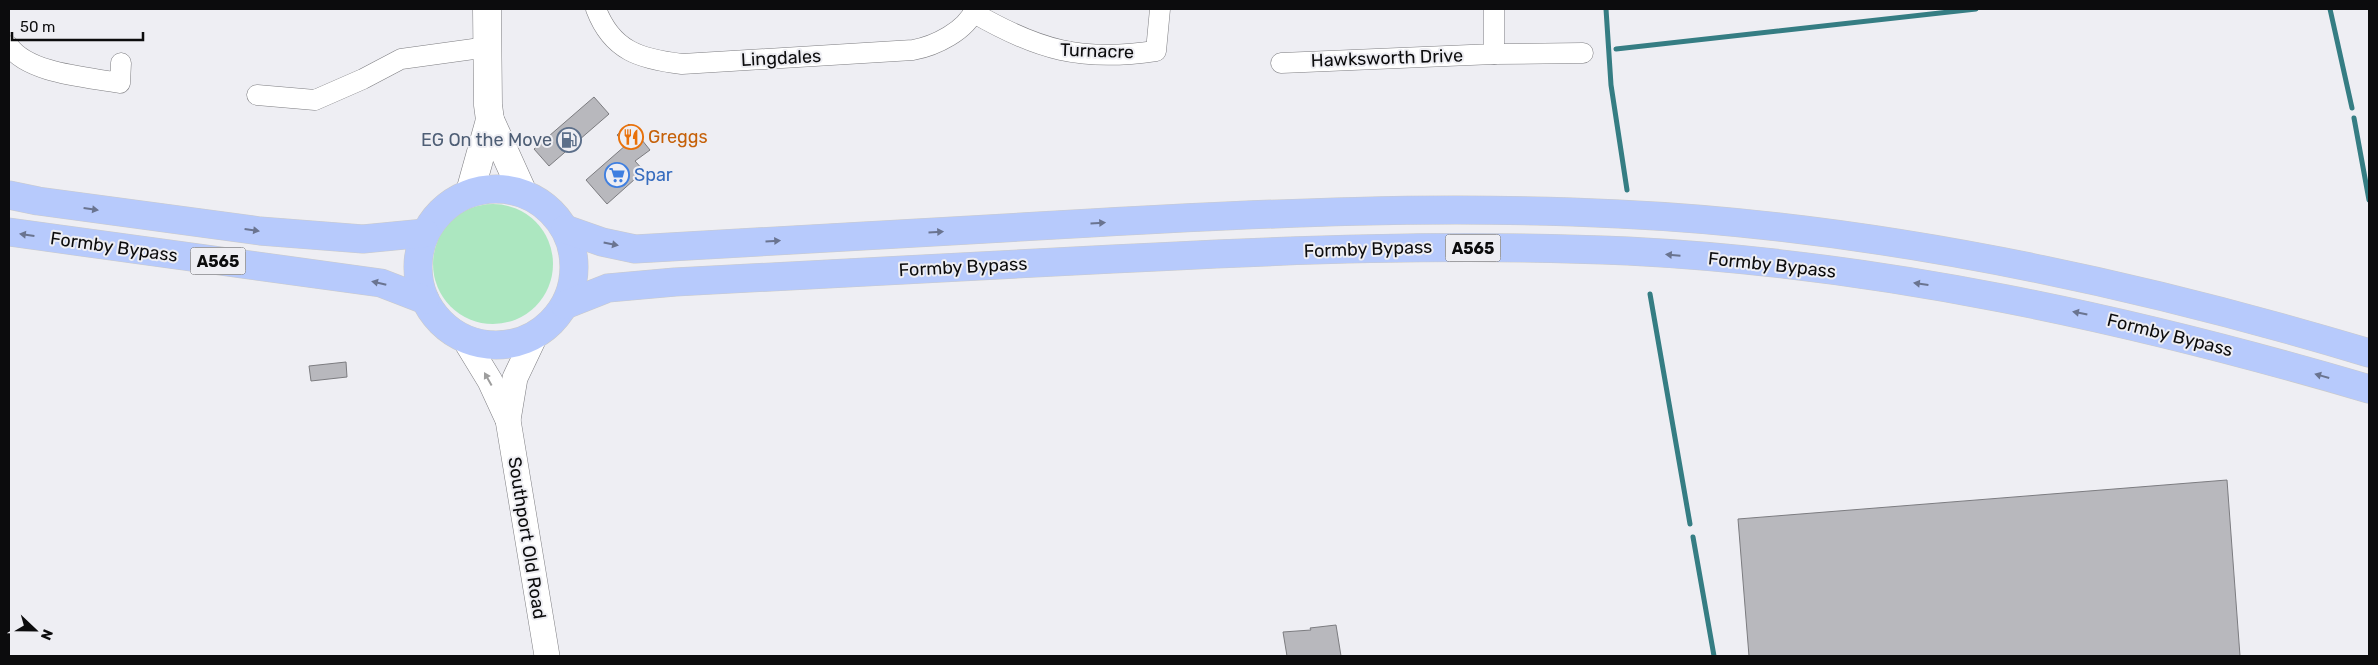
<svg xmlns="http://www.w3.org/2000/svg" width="2378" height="665" viewBox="0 0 2378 665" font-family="Rubik,sans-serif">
  <rect width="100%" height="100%" fill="#eeeef3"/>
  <!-- green -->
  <circle fill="#ace7c0" cx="493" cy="264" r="60"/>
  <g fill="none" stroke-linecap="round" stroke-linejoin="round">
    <!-- stream -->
    <g stroke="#357d83" stroke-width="5">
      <polyline points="1606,9 1611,85 1627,190"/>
      <polyline points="2330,9 2352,108"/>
      <polyline points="1616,49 1976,9"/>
      <polyline points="2354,118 2369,200"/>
      <polyline points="1650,294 1690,524"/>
      <polyline points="1693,537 1714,656"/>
    </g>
  </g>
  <!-- building -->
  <g fill="#b8b8bd" stroke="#7c7c80">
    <polygon points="594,97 609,114 549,166 534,149"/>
    <polygon points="629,124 650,150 635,161 644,171 607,204 586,180 626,145 617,135"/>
    <polygon points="346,362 347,377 311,381 309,366"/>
    <polygon points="2227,480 2240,656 1749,656 1738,519"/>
    <polygon points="1336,625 1341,656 1287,656 1283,632 1311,630 1310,628"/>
  </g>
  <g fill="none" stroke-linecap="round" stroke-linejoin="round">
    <defs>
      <g id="minor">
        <path d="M596,9C612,51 640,59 682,64L913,50C935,46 966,31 975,9"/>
        <path d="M974,13C1038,50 1081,62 1156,51L1160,9"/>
        <path d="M9,46C29,74 88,77 120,83L121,63"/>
        <polyline points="1494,54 1583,53"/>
        <polyline points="1281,63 1494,54 1494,9"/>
        <polyline points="257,95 315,100 363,79 401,59 488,47"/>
      </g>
      <g id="tertiary">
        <polyline points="465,340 490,381 508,420 547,656"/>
        <polyline points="508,420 515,378 535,336"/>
      </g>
      <g id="secondary">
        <polyline points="487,9 488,105 490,120 523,193"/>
        <polyline points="470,192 490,120"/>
      </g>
      <g id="trunk">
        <circle cx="496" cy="267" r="78"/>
        <polyline points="9,195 38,201 260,231 363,239 425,233"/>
        <path d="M565,229L602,242L635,249C787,241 939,232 1091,223C1267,213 1443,205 1619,214C1873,226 2126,280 2369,353"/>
        <polyline points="9,232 381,283 425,300"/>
        <path d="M565,305L608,288L675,282C821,274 967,267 1113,259C1284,250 1456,243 1628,251C1880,264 2128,318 2369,389"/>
      </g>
    </defs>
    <!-- minor casing -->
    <use href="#minor" stroke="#7d7d81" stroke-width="21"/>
    <!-- tertiary casing -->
    <use href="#tertiary" stroke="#7d7d81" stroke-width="26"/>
    <!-- secondary casing -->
    <use href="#secondary" stroke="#7d7d81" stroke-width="29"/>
    <!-- trunk casing -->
    <use href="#trunk" stroke="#cacaca" stroke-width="29"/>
    <!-- minor -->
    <use href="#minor" stroke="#fff" stroke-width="20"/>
    <!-- tertiary -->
    <use href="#tertiary" stroke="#fff" stroke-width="25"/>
    <!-- secondary -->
    <use href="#secondary" stroke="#fff" stroke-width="28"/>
    <!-- trunk -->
    <use href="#trunk" stroke="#b7cafc" stroke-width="28"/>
  </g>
  <!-- one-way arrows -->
  <defs><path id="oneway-solid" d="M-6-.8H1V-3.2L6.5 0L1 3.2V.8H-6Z" transform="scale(1.25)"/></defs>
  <g fill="#6a7490">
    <use href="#oneway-solid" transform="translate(91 209) rotate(8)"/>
    <use href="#oneway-solid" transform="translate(1098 223) rotate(-3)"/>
    <use href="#oneway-solid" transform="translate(252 230) rotate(8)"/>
    <use href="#oneway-solid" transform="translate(936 232) rotate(-3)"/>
    <use href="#oneway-solid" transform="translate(27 235) rotate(-172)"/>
    <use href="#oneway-solid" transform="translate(773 241) rotate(-3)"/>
    <use href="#oneway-solid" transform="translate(611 244) rotate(11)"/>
    <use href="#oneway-solid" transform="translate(1673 255) rotate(-175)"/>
    <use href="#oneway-solid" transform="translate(379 283) rotate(-167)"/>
    <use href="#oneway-solid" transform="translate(1921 284) rotate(-172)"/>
    <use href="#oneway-solid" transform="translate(2080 313) rotate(-169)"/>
    <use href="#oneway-solid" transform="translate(2322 376) rotate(-164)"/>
  </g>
  <use fill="#9e9e9e" href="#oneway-solid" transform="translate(488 379) rotate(-119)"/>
  <!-- icons -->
  <defs>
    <symbol id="restaurant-ring" viewBox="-11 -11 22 22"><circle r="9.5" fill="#eeeef3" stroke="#e8710a" stroke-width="1.5"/><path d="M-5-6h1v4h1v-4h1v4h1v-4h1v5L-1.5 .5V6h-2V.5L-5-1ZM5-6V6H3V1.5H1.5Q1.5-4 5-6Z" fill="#e8710a"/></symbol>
    <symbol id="fuel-ring" viewBox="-11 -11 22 22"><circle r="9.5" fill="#eeeef3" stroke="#5c6f8a" stroke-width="1.5"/><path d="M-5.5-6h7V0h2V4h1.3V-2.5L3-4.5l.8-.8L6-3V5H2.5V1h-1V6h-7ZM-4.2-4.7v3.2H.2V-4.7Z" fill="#5c6f8a"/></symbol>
    <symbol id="supermarket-ring" viewBox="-11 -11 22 22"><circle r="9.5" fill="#eeeef3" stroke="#3f7fe0" stroke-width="1.5"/><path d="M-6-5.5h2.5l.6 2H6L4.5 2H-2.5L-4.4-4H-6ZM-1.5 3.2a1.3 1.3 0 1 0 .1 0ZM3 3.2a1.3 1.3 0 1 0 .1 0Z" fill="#3f7fe0"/></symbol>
  </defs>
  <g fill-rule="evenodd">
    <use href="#restaurant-ring" x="617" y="123" width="28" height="28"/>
    <use href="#fuel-ring" x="555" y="126" width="28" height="28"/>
    <use href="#supermarket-ring" x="603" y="161" width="28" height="28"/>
  </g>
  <g text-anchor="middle" stroke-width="4" stroke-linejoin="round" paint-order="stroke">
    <!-- shield labels -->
    <g fill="#eeeef3" stroke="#505052" stroke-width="1">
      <rect x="1445.5" y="234.5" width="55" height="27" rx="4"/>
      <rect x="190.5" y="247.5" width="55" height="27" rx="4"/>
    </g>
    <g font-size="16" font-weight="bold" fill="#0c0c0d">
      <text x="1473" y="254">A565</text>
      <text x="218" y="267">A565</text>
    </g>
    <!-- street labels -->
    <g font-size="18" fill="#0c0c0d" stroke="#eeeef3">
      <text transform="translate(1097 51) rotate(2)" y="6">Turnacre</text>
      <text transform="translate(781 58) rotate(-3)" y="6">Lingdales</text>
      <text transform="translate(1387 58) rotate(-2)" y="6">Hawksworth Drive</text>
      <text transform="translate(114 247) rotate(8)" y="6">Formby Bypass</text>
      <text transform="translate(1368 249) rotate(-2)" y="6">Formby Bypass</text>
      <text transform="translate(1772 265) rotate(6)" y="6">Formby Bypass</text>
      <text transform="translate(963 267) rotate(-3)" y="6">Formby Bypass</text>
      <text transform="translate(2170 335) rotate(14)" y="6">Formby Bypass</text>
      <text transform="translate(527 538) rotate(81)" y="6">Southport Old Road</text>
    </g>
    <!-- food labels -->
    <g font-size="18" fill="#c56008" stroke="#eeeef3" text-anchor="start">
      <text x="648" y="143">Greggs</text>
    </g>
    <!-- service labels -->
    <g font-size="18" fill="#4e5e75" stroke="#eeeef3" text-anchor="end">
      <text x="552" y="146">EG On the Move</text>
    </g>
    <!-- shop labels -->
    <g font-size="18" fill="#366cbe" stroke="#eeeef3" text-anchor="start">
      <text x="634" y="181">Spar</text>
    </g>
  </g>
  <!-- border -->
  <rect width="2378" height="665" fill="none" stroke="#0c0c0d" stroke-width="20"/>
  <!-- north arrow -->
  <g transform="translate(35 630) rotate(112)" stroke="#eeeef3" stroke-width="4" paint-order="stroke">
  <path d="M0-4L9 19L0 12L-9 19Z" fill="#0c0c0d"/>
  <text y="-8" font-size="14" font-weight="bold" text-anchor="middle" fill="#0c0c0d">N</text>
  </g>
  <!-- scale -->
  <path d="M12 32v8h131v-8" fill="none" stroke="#0c0c0d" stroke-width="2.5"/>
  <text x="20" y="32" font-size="15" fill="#0c0c0d" stroke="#eeeef3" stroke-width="4" paint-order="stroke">50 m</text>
</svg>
